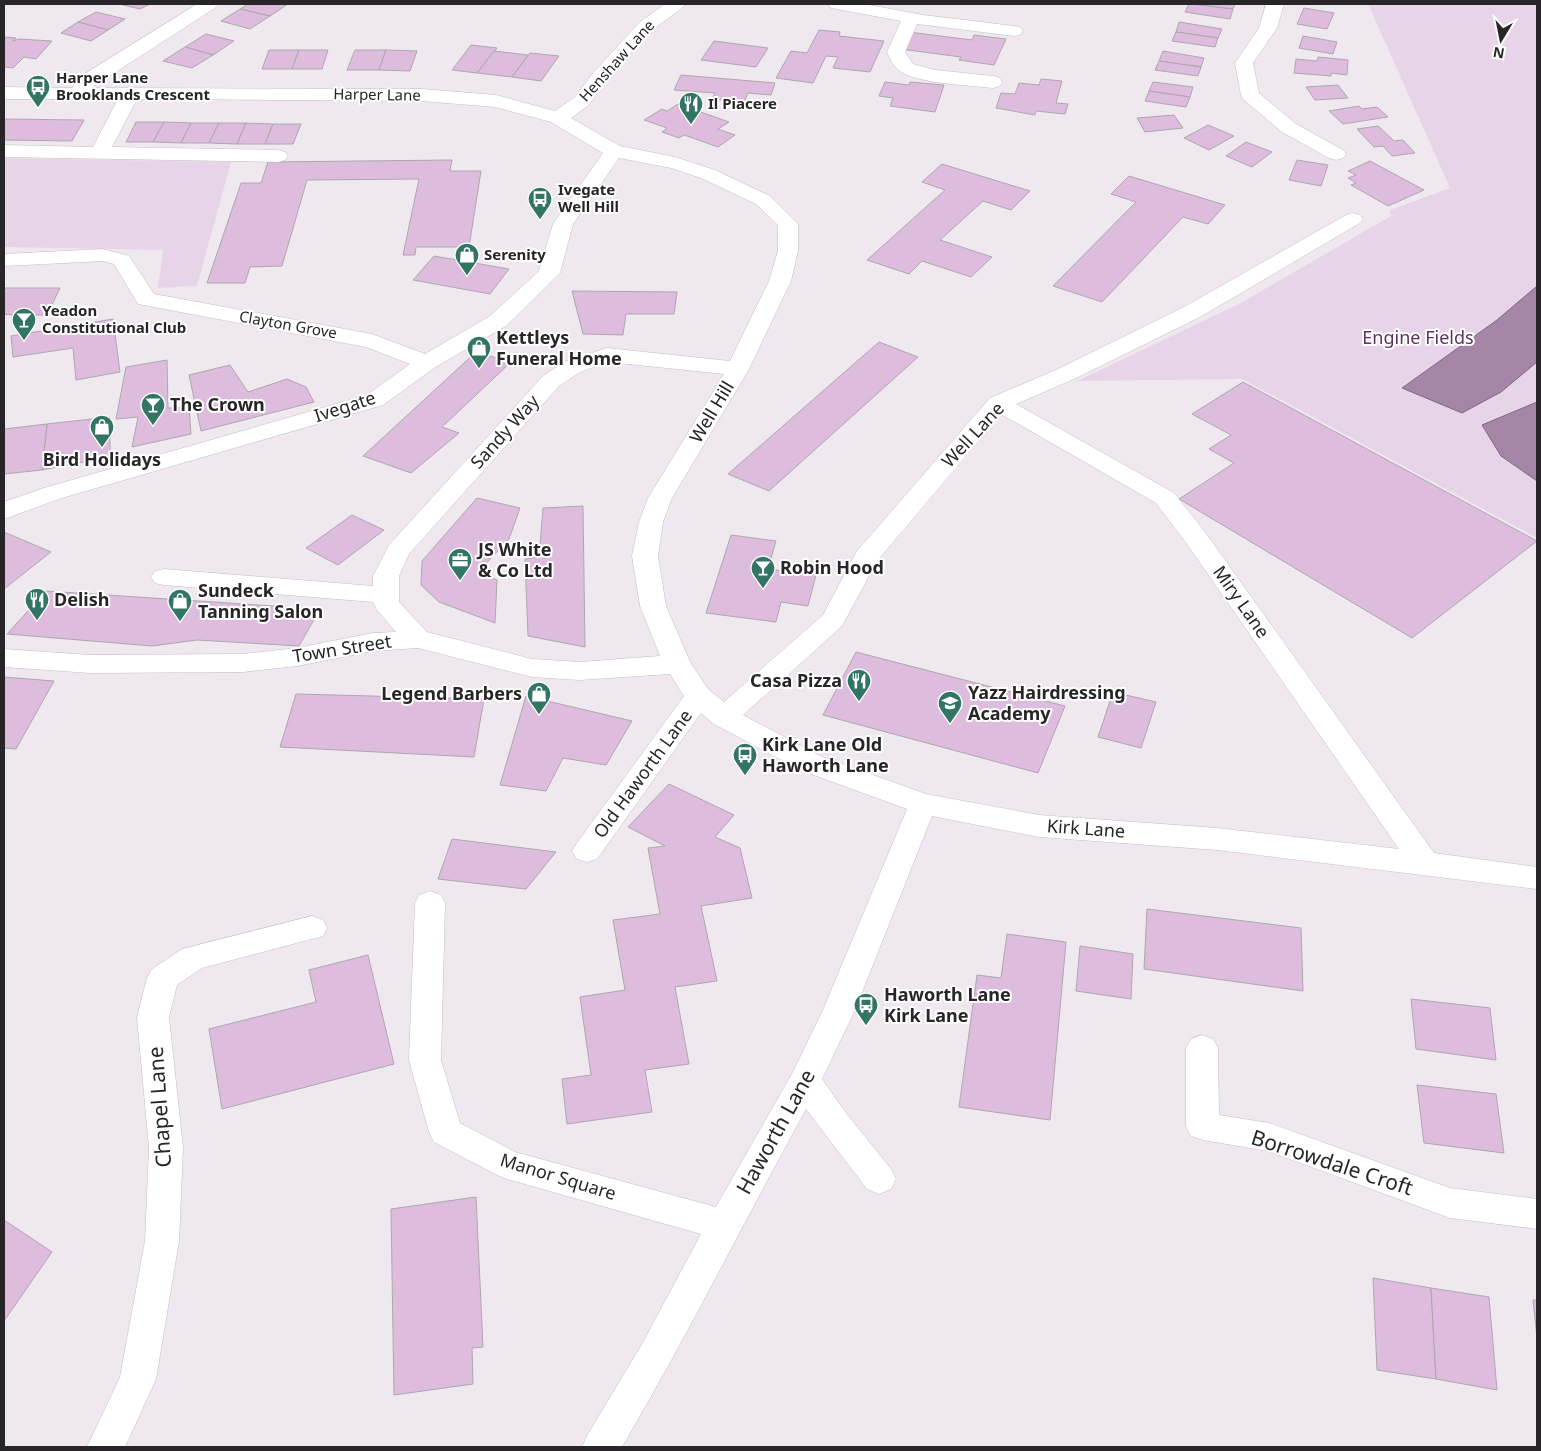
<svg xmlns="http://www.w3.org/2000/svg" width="1541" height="1451" viewBox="0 0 1541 1451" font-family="'Noto Sans',sans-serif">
  <rect width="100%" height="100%" fill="#efe9ef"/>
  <!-- green -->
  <g fill="#e8d4e9">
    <polygon points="1368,4 1537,4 1537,538 1242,379 1077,381 1239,304 1391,216 1390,210 1450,188"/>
    <polygon points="4,158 231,162 197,286 158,288 163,250 4,247"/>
  </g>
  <!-- water -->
  <g fill="#a586a6" stroke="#7f6980">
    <polygon points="1537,286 1537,362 1501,392 1462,413 1402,388 1497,320"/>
    <polygon points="1537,402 1537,481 1501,456 1482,425"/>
  </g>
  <!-- building -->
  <g fill="#ddbcde" stroke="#ada8ad">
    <polygon points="119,4 150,4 140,9"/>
    <polygon points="248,4 288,4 270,16 240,9"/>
    <polygon points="1189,4 1193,4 1233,9 1230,19 1185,12"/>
    <polygon points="1193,4 1235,4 1233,9"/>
    <polygon points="1304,8 1334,13 1327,29 1297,24"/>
    <polygon points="240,9 270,16 250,29 221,21"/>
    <polygon points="96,12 125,19 108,30 78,22"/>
    <polygon points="78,22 108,30 91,41 61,33"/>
    <polygon points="1179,22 1222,29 1218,38 1176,32"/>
    <polygon points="819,30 840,32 839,36 884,41 870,72 833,68 838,57 826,56 813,83 776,78 791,51 807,53"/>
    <polygon points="909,32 972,40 974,35 1006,39 994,65 959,60 961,57 900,49"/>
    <polygon points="1176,32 1218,38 1215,47 1172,41"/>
    <polygon points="206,34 234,41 213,55 185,47"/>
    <polygon points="1303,36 1337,42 1333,54 1299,48"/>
    <polygon points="4,37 16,38 13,41 19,39 52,41 36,59 24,57 13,68 4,67"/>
    <polygon points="714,41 768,48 756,67 701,60"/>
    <polygon points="471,45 497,48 477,73 452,70"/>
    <polygon points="185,47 213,55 192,68 163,61"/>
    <polygon points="269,50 299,50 292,69 262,69"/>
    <polygon points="299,50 328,50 322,69 292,69"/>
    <polygon points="355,50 386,50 379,70 347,70"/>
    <polygon points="386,50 417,51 410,71 379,70"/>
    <polygon points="494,51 528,55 512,77 477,73"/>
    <polygon points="1163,51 1204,58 1201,67 1159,61"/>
    <polygon points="530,53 559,56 541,81 512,77"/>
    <polygon points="1318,57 1348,60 1347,75 1331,73 1331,76 1294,73 1296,59 1317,61"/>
    <polygon points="1159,61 1201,67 1198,76 1155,70"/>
    <polygon points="681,75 775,83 771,95 748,93 744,102 712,99 715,93 674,90"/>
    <polygon points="1041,79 1062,81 1056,103 1068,104 1065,114 1036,111 1035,115 996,108 1001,93 1015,94 1019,83 1039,85"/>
    <polygon points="885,82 909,85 910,82 944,85 935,112 890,106 893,98 879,96"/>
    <polygon points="1153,82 1193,87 1190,97 1149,91"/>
    <polygon points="1338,85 1348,98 1315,100 1306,87"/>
    <polygon points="1149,91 1190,97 1186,107 1145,101"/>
    <polygon points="678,104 729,122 718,129 735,135 718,147 684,135 679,138 662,132 667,128 644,120 662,109 667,111"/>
    <polygon points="1359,106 1362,109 1377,107 1388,117 1343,124 1329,111"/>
    <polygon points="1174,115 1183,128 1145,132 1137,118"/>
    <polygon points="4,119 84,120 72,141 4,140"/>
    <polygon points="136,122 164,122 153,142 126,142"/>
    <polygon points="164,122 191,123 181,143 153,142"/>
    <polygon points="191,123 219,123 209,143 181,143"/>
    <polygon points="219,123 246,123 237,144 209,143"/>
    <polygon points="246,123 273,124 265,144 237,144"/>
    <polygon points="273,124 301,124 293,144 265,144"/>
    <polygon points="1208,125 1234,136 1209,150 1184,138"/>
    <polygon points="1378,126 1394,141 1403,140 1415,153 1392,156 1383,146 1374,147 1357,129"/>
    <polygon points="1246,142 1272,152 1252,167 1226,156"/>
    <polygon points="452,160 450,171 481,171 469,247 416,247 415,255 403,255 419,179 307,180 282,266 250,267 245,283 207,283 241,183 261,183 268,162"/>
    <polygon points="1297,160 1328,165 1321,186 1289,180"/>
    <polygon points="1370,161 1424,190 1388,206 1351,185 1356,183 1348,178 1356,175 1348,171"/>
    <polygon points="942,164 1030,191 1011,210 983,201 940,240 992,257 971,277 922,261 909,274 867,260 945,190 922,182"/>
    <polygon points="1129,176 1225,205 1208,224 1183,217 1102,302 1053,286 1136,202 1111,194"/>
    <polygon points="434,256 509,269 490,294 413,280"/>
    <polygon points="4,288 60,288 47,315 12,315 4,314"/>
    <polygon points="572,291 677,292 674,314 626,314 623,335 583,334"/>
    <polygon points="113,319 120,372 76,380 73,348 13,357 11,336"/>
    <polygon points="879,342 918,357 769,491 728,474"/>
    <polygon points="476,352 511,362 442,427 459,433 411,473 363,456"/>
    <polygon points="167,360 168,408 189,407 191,434 132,447 138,417 116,419 126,367"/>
    <polygon points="230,365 248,392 287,379 306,387 314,402 201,431 189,375"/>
    <polygon points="1243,382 1537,541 1412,638 1179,499 1234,463 1209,449 1231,435 1192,414"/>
    <polygon points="110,417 110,457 42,470 47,424"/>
    <polygon points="47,424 42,470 4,474 4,429"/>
    <polygon points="477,498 520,508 509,539 479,571 497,580 495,623 439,602 421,585 422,561"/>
    <polygon points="583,506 585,647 528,636 525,559 539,557 543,508"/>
    <polygon points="352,515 384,530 338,565 306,548"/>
    <polygon points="4,532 51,552 4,589"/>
    <polygon points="731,535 776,541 768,569 816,575 808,606 781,602 776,622 706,613"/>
    <polygon points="46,591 320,609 299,646 197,640 152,646 7,634"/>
    <polygon points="856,652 1065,706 1038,773 823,715"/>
    <polygon points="4,677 54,681 16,749 4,748"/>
    <polygon points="1113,692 1156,702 1141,748 1098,737"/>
    <polygon points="296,694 484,699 474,757 280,747"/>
    <polygon points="526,696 632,721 606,765 563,758 546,791 500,785"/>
    <polygon points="669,784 734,815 715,837 740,848 752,898 701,906 717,981 675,987 689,1064 645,1070 652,1112 567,1124 562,1079 591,1075 580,997 625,990 613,920 660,914 648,848 665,846 628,827"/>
    <polygon points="452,839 556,852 526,889 438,879"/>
    <polygon points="1147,909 1301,928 1303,991 1144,969"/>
    <polygon points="1007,934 1066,942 1050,1120 959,1107 977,975 1001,978"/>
    <polygon points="1080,946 1133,954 1131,999 1076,991"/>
    <polygon points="368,955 394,1064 222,1109 209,1029 316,1002 309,970"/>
    <polygon points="1411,999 1490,1008 1496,1060 1416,1049"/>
    <polygon points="1417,1085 1496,1094 1504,1153 1424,1143"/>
    <polygon points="476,1197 483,1347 472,1348 473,1384 394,1395 391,1209"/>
    <polygon points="4,1220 52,1252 4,1321"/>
    <polygon points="1373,1278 1431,1288 1436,1379 1377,1370"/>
    <polygon points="1431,1288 1489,1297 1497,1390 1436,1379"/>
    <polygon points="1533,1300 1537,1300 1537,1338"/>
  </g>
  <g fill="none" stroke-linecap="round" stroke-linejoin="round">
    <defs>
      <g id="minor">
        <path d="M197,4H218L215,8L91,88L422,89L496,95L555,111L575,97L594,72L640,22L665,4H685L682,8L652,30L606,80L589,105L571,118L620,146L675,157L715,170L770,196L798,224V251L791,281L749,369L672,498L663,522L658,556L666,606L690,662L708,689L724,702L823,615L857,551L990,398L1058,369L1184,307L1346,215L1353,213L1360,215L1363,219L1360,223L1200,317L1074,379L1016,404L1174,493L1205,532L1434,853L1537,867V889L1217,850L1039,837L932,816L855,1010L822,1079L846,1113L891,1169L896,1179L891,1189L879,1194L867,1189L806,1109C744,1222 687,1336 622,1447H582L588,1434L641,1346L701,1234L507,1179L495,1174L434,1142L429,1132L409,1060L415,903L419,895L430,891L441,895L445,903L441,1060L460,1123L515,1152L716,1207L793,1072L823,1010L907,809L800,770L714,724L701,713L597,859L587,862L577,859L572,851L577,843L684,696L670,674L580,680L532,677L418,648L373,651L297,666L243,672L90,673L4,667V649L90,655L243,654L297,648L373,633L396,632L377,610L373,602L164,585L155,583L151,577L155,571L164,569L373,586V576L389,545L543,376L564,362L607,348L730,361L769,281L778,251V225L756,204L701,178L671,168L619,158L573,224L560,273L556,277L506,326L434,368L383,405L62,498L4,519V502L44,488L367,395L410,364L366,347L138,304L114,264L103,261L6,266H4V254L103,249L129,256L154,294L372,334L425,354L490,316L539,271L553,224L603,153L551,122L495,107L422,101L137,99L112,147L278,150L285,152L288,156L285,160L278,162L4,157V145L93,147L118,99H4V87L72,88L78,78ZM609,362L724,374L648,498L639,522L632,556L640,606L660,656L580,662L532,659L427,632L399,602V576L409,554L559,386L580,372ZM1001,414L1156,503L1187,544L1399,849L1217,828L1039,815L926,794L820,756L743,715L842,626L877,561Z"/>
        <path d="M828,4H864L923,15L1014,26L1020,27L1023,31L1020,35L1014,36L917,24L905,52L913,64L935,70L993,76L1000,78L1002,82L1000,86L993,88C970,85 918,84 900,71C894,67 890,59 887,52L901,21L837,9L831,8Z"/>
        <polygon points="1266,4 1284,4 1277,28 1253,63 1259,93 1296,124 1343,150 1346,154 1343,158 1336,160 1329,158 1282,132 1243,99 1241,95 1235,63 1259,28"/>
        <polygon points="312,916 323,920 327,928 323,936 202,968 177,985 169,1017 183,1148 179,1241 156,1379 125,1447 87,1447 120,1377 145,1241 149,1148 137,1017 147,978 152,969 182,949"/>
        <polygon points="1202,1035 1213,1039 1218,1048 1219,1115 1269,1123 1450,1188 1537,1199 1537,1229 1450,1218 1268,1151 1203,1140 1191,1136 1186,1126 1186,1048 1191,1039"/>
      </g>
    </defs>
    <!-- minor casing -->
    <use href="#minor" stroke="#c3bdc3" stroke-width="1"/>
    <!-- minor -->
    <use href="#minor" fill="#fff" fill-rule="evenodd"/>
  </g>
  <!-- icons -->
  <defs>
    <symbol id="bus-pin" viewBox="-11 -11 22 30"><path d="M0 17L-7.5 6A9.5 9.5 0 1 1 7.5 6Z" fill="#337565" stroke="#fff"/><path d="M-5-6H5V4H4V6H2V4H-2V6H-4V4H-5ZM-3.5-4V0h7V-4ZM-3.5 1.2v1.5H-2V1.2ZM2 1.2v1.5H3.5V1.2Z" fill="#fff"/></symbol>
    <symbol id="restaurant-pin" viewBox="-11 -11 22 30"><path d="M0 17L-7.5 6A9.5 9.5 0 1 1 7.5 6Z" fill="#337565" stroke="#fff"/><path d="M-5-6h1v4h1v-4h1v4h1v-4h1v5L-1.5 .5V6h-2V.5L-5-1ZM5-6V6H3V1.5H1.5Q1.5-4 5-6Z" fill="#fff"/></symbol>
    <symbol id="shop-pin" viewBox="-11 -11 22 30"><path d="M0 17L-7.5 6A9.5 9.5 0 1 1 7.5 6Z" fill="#337565" stroke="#fff"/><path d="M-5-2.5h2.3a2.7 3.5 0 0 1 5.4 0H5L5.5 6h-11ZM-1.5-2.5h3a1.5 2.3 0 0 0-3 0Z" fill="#fff"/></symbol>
    <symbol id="bar-pin" viewBox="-11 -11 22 30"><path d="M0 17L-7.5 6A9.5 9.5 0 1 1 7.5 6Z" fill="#337565" stroke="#fff"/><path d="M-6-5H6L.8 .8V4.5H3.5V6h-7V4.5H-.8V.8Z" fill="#fff"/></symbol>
    <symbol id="office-pin" viewBox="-11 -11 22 30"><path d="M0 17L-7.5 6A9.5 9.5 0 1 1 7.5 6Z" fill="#337565" stroke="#fff"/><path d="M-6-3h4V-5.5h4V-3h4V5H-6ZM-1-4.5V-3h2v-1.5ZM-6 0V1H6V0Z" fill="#fff"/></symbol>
    <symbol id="university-pin" viewBox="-11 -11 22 30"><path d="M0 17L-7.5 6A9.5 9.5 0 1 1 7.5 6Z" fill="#337565" stroke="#fff"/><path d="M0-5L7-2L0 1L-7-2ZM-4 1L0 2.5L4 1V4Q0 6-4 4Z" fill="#fff"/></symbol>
  </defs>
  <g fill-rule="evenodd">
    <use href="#bus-pin" x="24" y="73" width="28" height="38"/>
    <use href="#restaurant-pin" x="677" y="90" width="28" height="38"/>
    <use href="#bus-pin" x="526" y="185" width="28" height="38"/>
    <use href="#shop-pin" x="453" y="241" width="28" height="38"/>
    <use href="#bar-pin" x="10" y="306" width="28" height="38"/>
    <use href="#shop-pin" x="465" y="334" width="28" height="38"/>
    <use href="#bar-pin" x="139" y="391" width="28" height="38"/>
    <use href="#shop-pin" x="88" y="413" width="28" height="38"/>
    <use href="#office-pin" x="446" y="546" width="28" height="38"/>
    <use href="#bar-pin" x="749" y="554" width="28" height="38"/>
    <use href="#restaurant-pin" x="23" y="586" width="28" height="38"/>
    <use href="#shop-pin" x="166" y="587" width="28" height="38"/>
    <use href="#restaurant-pin" x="845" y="667" width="28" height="38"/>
    <use href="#shop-pin" x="525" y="680" width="28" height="38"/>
    <use href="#university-pin" x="936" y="689" width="28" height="38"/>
    <use href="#bus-pin" x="731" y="741" width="28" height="38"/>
    <use href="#bus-pin" x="852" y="991" width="28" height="38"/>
  </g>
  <g text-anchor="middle" stroke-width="4" stroke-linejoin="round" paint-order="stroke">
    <!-- far-street labels -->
    <g font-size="15" fill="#272527" stroke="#fff">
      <text transform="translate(617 61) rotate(-48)" y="5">Henshaw Lane</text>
      <text transform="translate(377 95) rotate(1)" y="5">Harper Lane</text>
      <text transform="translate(288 325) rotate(10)" y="5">Clayton Grove</text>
    </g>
    <!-- far-poi labels -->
    <g font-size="15" font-weight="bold" fill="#272527" stroke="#fff" text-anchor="start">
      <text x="56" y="83">Harper Lane<tspan x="56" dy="17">Brooklands Crescent</tspan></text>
      <text x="708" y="109">Il Piacere</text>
      <text x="558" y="195">Ivegate<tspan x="558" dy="17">Well Hill</tspan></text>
      <text x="484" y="260">Serenity</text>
      <text x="42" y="316">Yeadon<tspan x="42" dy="17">Constitutional Club</tspan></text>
    </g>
    <!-- poi labels -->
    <g font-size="18" font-weight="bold" fill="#272527" stroke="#fff" text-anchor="start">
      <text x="496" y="344">Kettleys<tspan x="496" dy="21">Funeral Home</tspan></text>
      <text x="170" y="411">The Crown</text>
      <text x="102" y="466" text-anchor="middle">Bird Holidays</text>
      <text x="478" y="556">JS White<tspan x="478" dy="21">&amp; Co Ltd</tspan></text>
      <text x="780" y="574">Robin Hood</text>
      <text x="198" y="597">Sundeck<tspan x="198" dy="21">Tanning Salon</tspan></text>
      <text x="54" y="606">Delish</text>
      <text x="842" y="687" text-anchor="end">Casa Pizza</text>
      <text x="968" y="699">Yazz Hairdressing<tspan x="968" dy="21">Academy</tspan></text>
      <text x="522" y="700" text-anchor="end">Legend Barbers</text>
      <text x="762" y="751">Kirk Lane Old<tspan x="762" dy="21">Haworth Lane</tspan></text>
      <text x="884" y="1001">Haworth Lane<tspan x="884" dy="21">Kirk Lane</tspan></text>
    </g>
    <!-- park labels -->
    <g font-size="18" fill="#5b315d" stroke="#fff">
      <text x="1418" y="344">Engine Fields</text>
    </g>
    <!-- street labels -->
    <g font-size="18" fill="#272527" stroke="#fff">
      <text transform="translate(345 407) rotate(-18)" y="6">Ivegate</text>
      <text transform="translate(712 412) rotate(-59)" y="6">Well Hill</text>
      <text transform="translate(505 432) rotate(-48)" y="6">Sandy Way</text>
      <text transform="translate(973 435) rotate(-47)" y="6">Well Lane</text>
      <text transform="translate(1241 602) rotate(55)" y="6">Miry Lane</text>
      <text transform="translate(342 649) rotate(-9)" y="6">Town Street</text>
      <text transform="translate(643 774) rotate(-54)" y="6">Old Haworth Lane</text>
      <text transform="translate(1086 829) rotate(4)" y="6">Kirk Lane</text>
      <text transform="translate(558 1177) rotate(17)" y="6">Manor Square</text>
    </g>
    <!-- near-street labels -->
    <g font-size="21" fill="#272527" stroke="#fff">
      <text transform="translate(160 1107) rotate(-94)" y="7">Chapel Lane</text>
      <text transform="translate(776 1132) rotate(-61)" y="7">Haworth Lane</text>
      <text transform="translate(1332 1163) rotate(18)" y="7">Borrowdale Croft</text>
    </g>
  </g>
  <!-- border -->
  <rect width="1541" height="1451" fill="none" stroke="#272527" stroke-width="10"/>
  <!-- north arrow -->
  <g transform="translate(1501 40) rotate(190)" stroke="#ffffff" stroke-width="4" paint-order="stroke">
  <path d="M0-4L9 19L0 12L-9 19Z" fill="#272527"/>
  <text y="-8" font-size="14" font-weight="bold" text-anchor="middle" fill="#272527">N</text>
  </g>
</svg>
